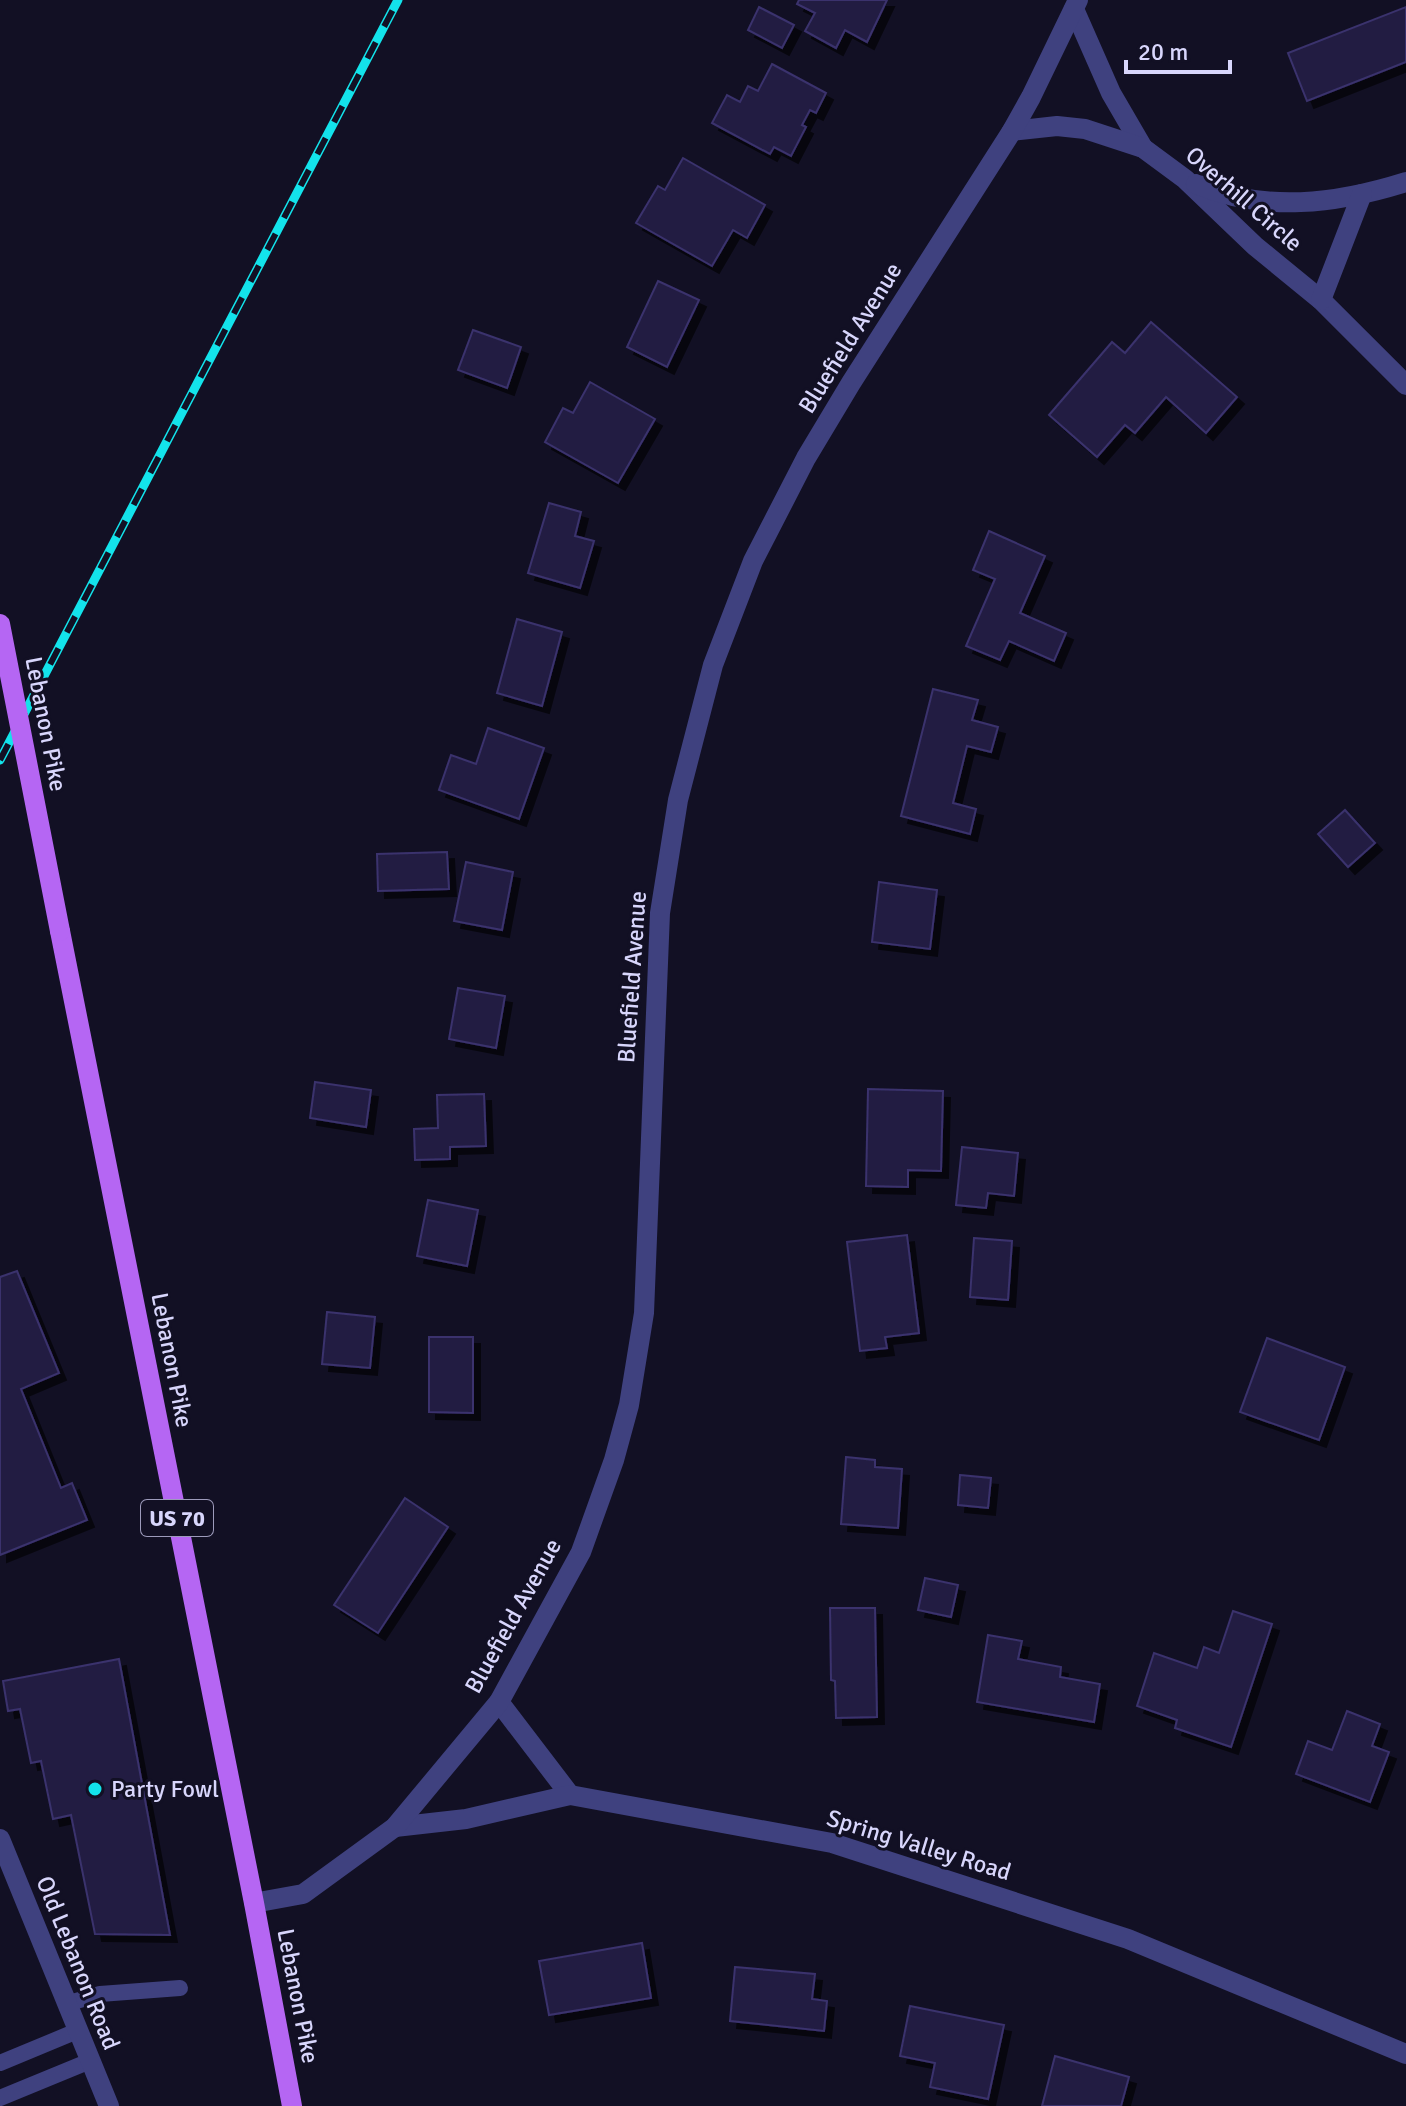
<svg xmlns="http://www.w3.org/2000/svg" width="1406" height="2106" viewBox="0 0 1406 2106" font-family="Signika,sans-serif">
  <defs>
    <filter id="shadow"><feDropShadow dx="7" dy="7" stdDeviation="0" flood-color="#0009"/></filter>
  </defs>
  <rect width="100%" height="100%" fill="#121024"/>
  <!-- building -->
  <g fill="#231e43" stroke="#3a326d" stroke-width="2" filter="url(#shadow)">
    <polygon points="799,0 887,0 867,42 845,30 836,48 805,31 815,13 797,4"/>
    <polygon points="759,7 794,25 782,48 748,30"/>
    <polygon points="1406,7 1406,62 1307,101 1288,53"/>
    <polygon points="772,64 826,93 816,113 810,110 802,125 806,127 791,156 774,147 770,154 712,123 727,95 740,102 748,86 758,91"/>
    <polygon points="683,158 765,205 747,238 733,230 712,266 636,223 658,186 665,190"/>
    <polygon points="658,281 699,300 667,367 627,347"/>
    <polygon points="1151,322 1237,397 1206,433 1166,397 1135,433 1125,425 1097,457 1049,415 1112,342 1125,353"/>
    <polygon points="473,330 521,347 507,388 458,370"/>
    <polygon points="590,382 655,419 618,483 545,442 563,408 573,413"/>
    <polygon points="549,503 581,512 575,536 594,541 580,588 528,573"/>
    <polygon points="989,531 1045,556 1020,613 1066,633 1054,661 1009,641 1000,660 966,646 995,579 973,570"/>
    <polygon points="517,619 562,632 542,706 497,693"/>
    <polygon points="933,689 978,700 972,720 998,727 991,752 967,746 953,803 976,809 970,834 901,816"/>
    <polygon points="488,728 544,748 519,819 439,790 451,755 476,764"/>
    <polygon points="1345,810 1375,843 1348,867 1318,834"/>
    <polygon points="447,852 449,889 378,891 377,854"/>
    <polygon points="466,862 513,872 502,930 454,921"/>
    <polygon points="879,882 937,890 930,949 872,942"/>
    <polygon points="458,988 505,996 496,1048 449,1039"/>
    <polygon points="315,1082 371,1090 366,1127 310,1118"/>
    <polygon points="868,1089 943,1091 941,1171 908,1170 908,1187 866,1186"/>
    <polygon points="484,1094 486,1146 450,1147 450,1159 415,1160 414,1129 438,1128 437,1095"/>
    <polygon points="962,1147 1018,1153 1014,1196 988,1193 986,1208 956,1205"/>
    <polygon points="428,1200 478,1210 467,1266 417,1256"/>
    <polygon points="907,1235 919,1333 885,1337 887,1348 860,1351 847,1242"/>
    <polygon points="974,1238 1012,1241 1008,1300 970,1297"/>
    <polygon points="17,1271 59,1373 21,1389 61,1488 72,1483 87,1520 0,1555 0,1277"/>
    <polygon points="327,1312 375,1317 370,1368 322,1364"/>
    <polygon points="429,1337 473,1337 473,1413 429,1412"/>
    <polygon points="1267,1338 1345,1367 1319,1440 1240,1412"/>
    <polygon points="846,1457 875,1460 875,1467 902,1469 898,1528 841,1524"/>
    <polygon points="960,1475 991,1478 988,1508 958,1505"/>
    <polygon points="405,1498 448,1527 378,1633 334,1605"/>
    <polygon points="925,1578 958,1585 951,1617 918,1610"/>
    <polygon points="830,1608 875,1608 877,1717 836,1718 835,1681 831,1680"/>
    <polygon points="1233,1611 1272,1624 1231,1747 1175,1728 1177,1720 1137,1706 1154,1653 1197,1668 1204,1647 1219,1653"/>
    <polygon points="988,1635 1022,1641 1018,1659 1061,1667 1060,1677 1100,1684 1094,1722 977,1702"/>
    <polygon points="119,1659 170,1935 95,1934 71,1815 53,1819 41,1761 31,1763 20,1709 8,1711 3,1681"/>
    <polygon points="1347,1711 1380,1724 1372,1746 1389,1752 1370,1802 1296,1774 1308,1741 1332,1750"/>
    <polygon points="642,1943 651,1998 549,2015 539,1961"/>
    <polygon points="735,1967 815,1974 812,1999 827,2001 824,2031 730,2021"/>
    <polygon points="910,2006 1004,2025 988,2099 930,2087 935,2063 900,2056"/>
    <polygon points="1055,2056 1129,2077 1121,2106 1042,2106"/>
  </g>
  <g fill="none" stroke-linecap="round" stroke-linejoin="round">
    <!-- service -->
    <g stroke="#3f417f" stroke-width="16">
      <polyline points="66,2004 100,1994 180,1988"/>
      <polyline points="0,2063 77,2031"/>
      <polyline points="0,2098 90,2061"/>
    </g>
    <!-- minor -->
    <g stroke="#3f417f" stroke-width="20">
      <polyline points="1074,9 1111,93 1143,148"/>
      <polyline points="1012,131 1057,126 1085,129 1143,148 1185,179 1255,246 1321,300 1406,385"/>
      <path d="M1196,184C1265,213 1336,204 1406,182"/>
      <polyline points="1321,300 1362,194"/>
      <polyline points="499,1702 570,1795"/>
      <polyline points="395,1827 466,1819 570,1795 832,1843 1128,1939 1406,2054"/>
      <polyline points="0,1839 109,2106"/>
      <polyline points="254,1903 303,1894 395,1827 499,1702 581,1552 614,1460 629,1405 644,1313 660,913 678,800 713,665 753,561 806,458 851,383 1012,131 1031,97 1078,0"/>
    </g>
    <!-- primary -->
    <polyline stroke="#b566f3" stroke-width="20" points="60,931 254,1903 292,2106"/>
    <defs>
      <polyline id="rail" points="0,760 398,0"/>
    </defs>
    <!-- rail casing -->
    <use href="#rail" stroke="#13e3eb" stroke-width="9"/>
    <!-- rail -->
    <use href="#rail" stroke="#121024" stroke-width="6" stroke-dasharray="18" stroke-linecap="butt"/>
    <!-- primary-bridge -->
    <polyline stroke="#b566f3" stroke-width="20" points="0,624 60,931"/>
  </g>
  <!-- markers -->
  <circle fill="#13e3eb" stroke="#121024" stroke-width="3" cx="95" cy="1789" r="8"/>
  <g text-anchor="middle" stroke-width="6" stroke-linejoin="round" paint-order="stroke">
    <!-- shield labels -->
    <rect fill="#121024" stroke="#9d9bbb" stroke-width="2" x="141" y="1500" width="72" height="36" rx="6"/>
    <g font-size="22" font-weight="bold" fill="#d8d6fc">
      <text x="177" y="1526">US 70</text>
    </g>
    <!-- street labels -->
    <g font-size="24" fill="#d8d6fc" stroke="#121024">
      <text transform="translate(1244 199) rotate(41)" y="8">Overhill Circle</text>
      <text transform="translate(850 338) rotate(-58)" y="8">Bluefield Avenue</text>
      <text transform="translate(46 724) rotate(79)" y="8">Lebanon Pike</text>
      <text transform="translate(632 977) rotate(-86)" y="8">Bluefield Avenue</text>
      <text transform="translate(172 1360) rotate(79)" y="8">Lebanon Pike</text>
      <text transform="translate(513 1616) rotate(-61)" y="8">Bluefield Avenue</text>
      <text transform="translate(919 1845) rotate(17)" y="8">Spring Valley Road</text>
      <text transform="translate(78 1963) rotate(68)" y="8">Old Lebanon Road</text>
      <text transform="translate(298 1996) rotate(79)" y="8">Lebanon Pike</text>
    </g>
    <!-- poi labels -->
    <g font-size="24" fill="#d8d6fc" stroke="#121024" text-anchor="start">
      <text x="111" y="1797">Party Fowl</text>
    </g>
  </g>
  <!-- scale -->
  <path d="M1126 60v12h104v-12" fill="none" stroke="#d8d6fc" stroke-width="4"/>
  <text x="1138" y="60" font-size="24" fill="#d8d6fc" stroke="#121024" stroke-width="6" paint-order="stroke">20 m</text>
</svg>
